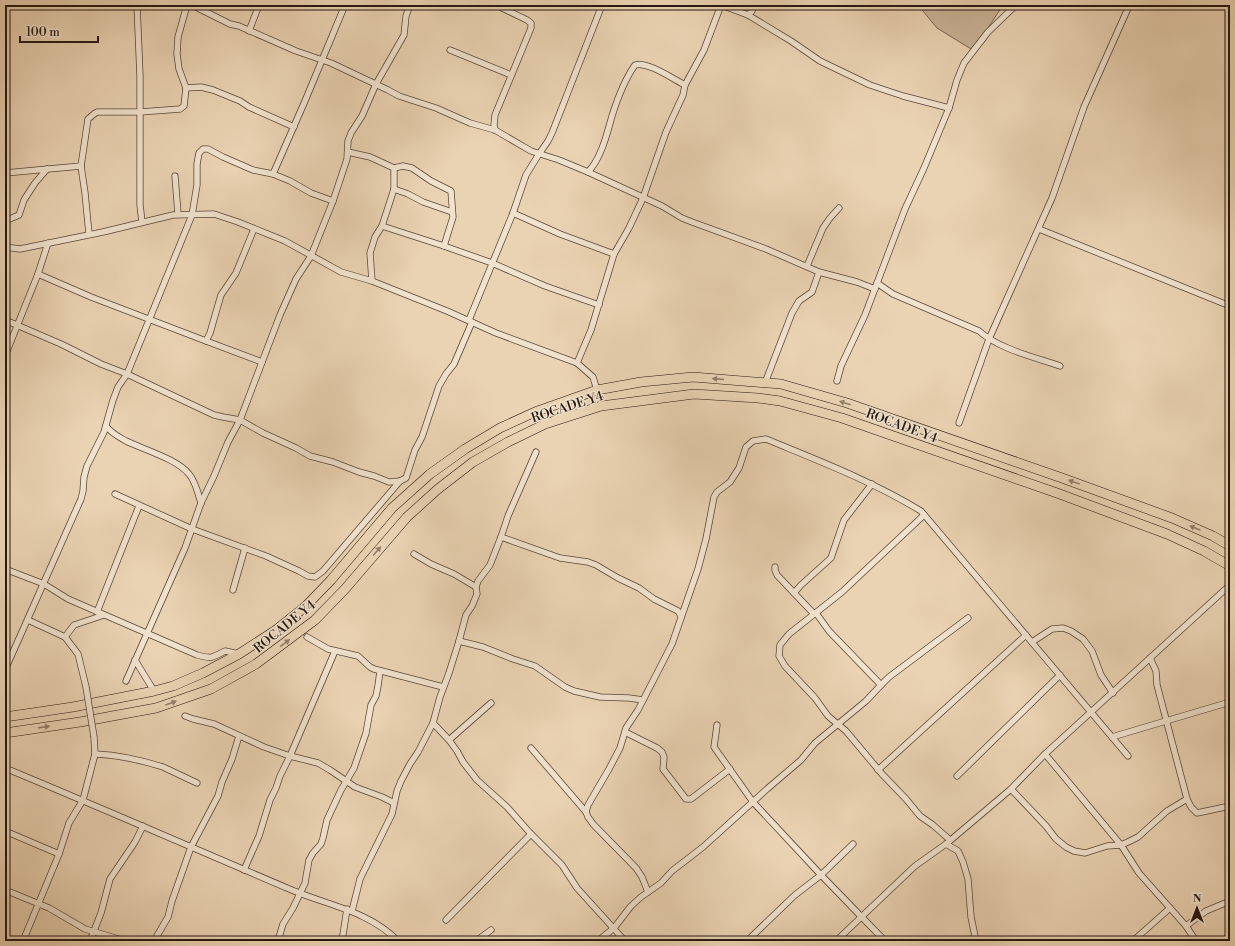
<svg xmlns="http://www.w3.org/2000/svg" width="1235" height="946" viewBox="0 0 1235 946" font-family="'Libre Bodoni',serif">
  <rect width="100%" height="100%" fill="#ead3b3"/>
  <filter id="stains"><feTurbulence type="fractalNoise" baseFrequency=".005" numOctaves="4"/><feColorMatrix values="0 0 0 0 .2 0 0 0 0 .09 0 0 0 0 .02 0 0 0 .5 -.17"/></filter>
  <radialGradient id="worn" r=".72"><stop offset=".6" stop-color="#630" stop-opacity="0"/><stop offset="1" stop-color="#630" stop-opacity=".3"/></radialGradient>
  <!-- green -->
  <polygon fill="#c9b397" stroke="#786554" points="918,5 1003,5 986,31 971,49 937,28"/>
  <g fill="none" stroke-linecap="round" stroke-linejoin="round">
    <defs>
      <g id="minor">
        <polyline points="137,5 140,76 140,205 142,222"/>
        <polyline points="192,5 230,24 239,26 296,51 331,63 388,90 399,96 436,108 470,123 495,130 531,151 559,160 588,172 662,206 682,218 692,222 766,249 819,272 857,282 875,289"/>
        <polyline points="721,5 748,15 791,41 820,61 870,85 903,96 949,108"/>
        <polyline points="748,15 752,11 754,5"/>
        <polyline points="249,31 259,5"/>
        <polyline points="450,50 511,75"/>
        <polyline points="186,88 201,87 213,90 240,101 249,107 294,127"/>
        <polyline points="495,130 494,125 495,115 531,28 531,23 527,20 496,5"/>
        <polyline points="348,152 370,157 394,168 403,166 412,168 431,181 451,191 453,217 444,246"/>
        <polyline points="81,166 85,193 89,234"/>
        <path d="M588,172C601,159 607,134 612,116C617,100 625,79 635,65C647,61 673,79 685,85"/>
        <polyline points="5,173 81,166 88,119 94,114 97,112 140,112 180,109 184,106 186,88 179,69 177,54 178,37 187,5"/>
        <polyline points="273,174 290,181 311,193 333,201"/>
        <polyline points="175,176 178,214"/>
        <polyline points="394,189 408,194 423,202 452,212"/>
        <polyline points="513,213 560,234 614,254"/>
        <polyline points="5,221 19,215 24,200 35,183 47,169"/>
        <polyline points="382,226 444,246 492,263 545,286 599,305"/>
        <polyline points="1039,229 1230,306"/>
        <polyline points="48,243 38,274 91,297 206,341 210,333 221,295 236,273 254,229"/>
        <polyline points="5,247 20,249 103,232 173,215 214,214 238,222 285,241 341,272 372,281 447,311 496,333 577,363 593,377 597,390"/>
        <polyline points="807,266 823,228 830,218 839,208"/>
        <polyline points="372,281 370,253 375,237 382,226 394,189 394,168"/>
        <path d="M877,283L893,294L979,331C999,349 1034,357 1060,366"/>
        <polyline points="5,320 61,344 101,364 127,374 214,415 223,417 240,420 263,433 296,448 310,456 333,462 359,472 374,476 389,482 400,481 406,478 415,450 422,437 439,386 446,374 454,364 472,322"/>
        <polyline points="469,320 513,213 526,175 539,154 548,141 552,133 602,5"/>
        <polyline points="206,341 262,362"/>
        <polyline points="5,356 38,274"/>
        <polyline points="577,363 591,330 614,254 629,228 643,198 666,132 683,95 685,85 704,50 721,5"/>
        <polyline points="837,381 841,366 865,315 905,209 924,168 949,108 957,80 964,63 988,32 1016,5"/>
        <polyline points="765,383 792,313 799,301 812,292 819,272"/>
        <polyline points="959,423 989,339 1052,198 1084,107 1129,6"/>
        <path d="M106,426C111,433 119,437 126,441C145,450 177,459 189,474C196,482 198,494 201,503"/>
        <polyline points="115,494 192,529 266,556 299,571 308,576 315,577 323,571 400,481"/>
        <polyline points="924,515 842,592 789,634 780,645 779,656 785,666 815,698 828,716 846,731 882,774 906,799 920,816 933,825 950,840"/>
        <polyline points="501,537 560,558 588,562 596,565 618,578 639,588 654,599 678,611 681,616"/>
        <polyline points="414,554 431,564 454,574 476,587"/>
        <polyline points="775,567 775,570 777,575 814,614"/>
        <path d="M5,569L44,584L68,599L197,655C211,659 212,658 225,651L239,654"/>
        <polyline points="233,590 245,548"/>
        <polyline points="794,593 801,585 831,558 844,520 872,484"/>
        <polyline points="97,612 139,506"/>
        <polyline points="816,613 829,631 881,685"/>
        <polyline points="28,620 65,637 78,654 86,687"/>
        <polyline points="65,637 74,625 104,615"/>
        <polyline points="307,637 328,649 358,656 370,667 374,669 443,687"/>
        <polyline points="459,641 483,647 513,659 535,666 565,687 574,691 600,697 629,698 643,700"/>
        <polyline points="1032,642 1052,629 1063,628 1071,631 1083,639 1092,651 1101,675 1113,693"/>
        <polyline points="1150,658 1156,671 1157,685 1187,799 1191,807 1197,813 1230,806"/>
        <polyline points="135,660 154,691"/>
        <polyline points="5,670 81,499 83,491 84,477 87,466 104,432 113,400 118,387 127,374 192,215 197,185 197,164 199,153 203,149 208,149 223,157 253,170 273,174 305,101 345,5"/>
        <polyline points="126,681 185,548 201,503 214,476 228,442 240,420 280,315 296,279 311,256 333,201 347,159 348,141 351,133 362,116 376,84 404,35 406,16 410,5"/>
        <polyline points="185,716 193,719 214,724 264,747 290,756 318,763 330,770 355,787 382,797 394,803"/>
        <polyline points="433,723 449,740 457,751 463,762 477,780 507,807 531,834 562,865 577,888 625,941"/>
        <polyline points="717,725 714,747 753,802 821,875 885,941"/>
        <polyline points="625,732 657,748 662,752 664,757 663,769 686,799 691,799 730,769"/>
        <polyline points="1112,737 1230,702"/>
        <polyline points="449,740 491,703"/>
        <polyline points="531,748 586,812 588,817 593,824 636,868 642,877 648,892"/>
        <path d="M95,754C118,755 141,760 163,767C174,772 186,778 197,783"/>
        <polyline points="1045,754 1121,845 1139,873 1186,926 1196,941"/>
        <path d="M5,768C99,807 193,848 287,888C325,905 368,910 398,941"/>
        <polyline points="878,770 1026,635"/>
        <polyline points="957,776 1060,675"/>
        <polyline points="1011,789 1046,826 1056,839 1066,847 1074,851 1085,853 1107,846 1121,845 1128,842 1138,837 1167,811 1187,799"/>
        <path d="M586,812L588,805L609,769L620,748L626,728L638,710L672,644L698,569L706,539L714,497L717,492L730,482L739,468L746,447L753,441L766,439C819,461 872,481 921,511L1128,756"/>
        <polyline points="5,831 59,854"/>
        <polyline points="946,844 958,851 963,862 968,879 971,917 976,941"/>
        <polyline points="244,870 259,836 270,800 276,788 280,776 290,756 335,651"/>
        <polyline points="5,890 49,908 85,929 125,941"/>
        <polyline points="352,911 360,879 392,814 397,791 401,781 410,764 418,752 433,723 440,697 449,673 459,641 466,615 472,606 477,594 476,587 478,581 490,565 501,537 508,516 536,452"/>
        <polyline points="446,920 531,834"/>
        <polyline points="1186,926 1206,911 1230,901"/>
        <polyline points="23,941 59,854 69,823 83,800 95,754 94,737"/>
        <polyline points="90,941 101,913 110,879 135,842 143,826"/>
        <polyline points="154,941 168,917 172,901 191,847 218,796 222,782 232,759 239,736"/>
        <polyline points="278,941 283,924 293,908 305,883 309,860 313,853 321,844 323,838 327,820 341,790 354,768 366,733 371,705 376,696 378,686 380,671"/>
        <polyline points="342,941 347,909"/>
        <polyline points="476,941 491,930"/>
        <polyline points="598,941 614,928 631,906 641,897 661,883 672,871 703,847 767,789 801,760 815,743 866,701 881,685 889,677 968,618"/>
        <polyline points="747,941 795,895 821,875 853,844"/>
        <polyline points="836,941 915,866 946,844 1011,789 1045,754 1230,585"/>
        <polyline points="1133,941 1170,908"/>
      </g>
      <g id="trunk">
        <polyline points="5,717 73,707 154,691 173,686 203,673 239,654 276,630 305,607 331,580 392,508 430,474 465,449 500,428 535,412 597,390 641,382 693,377 781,384 847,403 1062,478 1172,518 1213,536 1230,546"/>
        <polyline points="5,733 80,722 156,708 211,689 256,664 315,620 345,589 407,517 438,489 473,462 508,442 545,424 601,406 694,394 758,398 780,401 842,418 1057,493 1167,534 1204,551 1230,566"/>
      </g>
    </defs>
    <!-- minor casing -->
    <use href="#minor" stroke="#574639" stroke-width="7"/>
    <!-- trunk casing -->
    <use href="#trunk" stroke="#261710" stroke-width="10"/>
    <!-- minor -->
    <use href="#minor" stroke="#f1e2ce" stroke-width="5.5"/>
    <!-- trunk -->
    <use href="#trunk" stroke="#ead3b3" stroke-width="9"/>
    <defs>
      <polyline id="minor-bridge" points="86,687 94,737"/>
    </defs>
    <!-- minor-bridge casing -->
    <use href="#minor-bridge" stroke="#574639" stroke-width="7" stroke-linecap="butt"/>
    <!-- minor-bridge -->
    <use href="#minor-bridge" stroke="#f1e2ce" stroke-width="5.5"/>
  </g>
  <!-- one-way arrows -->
  <defs><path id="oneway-solid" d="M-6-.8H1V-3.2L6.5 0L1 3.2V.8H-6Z"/></defs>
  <g fill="#927e6a">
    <use href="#oneway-solid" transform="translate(718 379) rotate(-175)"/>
    <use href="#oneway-solid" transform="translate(845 403) rotate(-163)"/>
    <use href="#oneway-solid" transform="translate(1074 482) rotate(-160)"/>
    <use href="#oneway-solid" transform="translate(1195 528) rotate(-157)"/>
    <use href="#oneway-solid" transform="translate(377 551) rotate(-50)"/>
    <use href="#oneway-solid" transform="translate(285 643) rotate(-37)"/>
    <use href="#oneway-solid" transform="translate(171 703) rotate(-20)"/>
    <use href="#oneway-solid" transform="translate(44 727) rotate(-8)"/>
  </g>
  <g text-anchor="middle" stroke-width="3" stroke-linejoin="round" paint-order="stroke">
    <!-- street labels -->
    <g font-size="13" fill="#261710" stroke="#f1e2ce">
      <text transform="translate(567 406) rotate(-18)" y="5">ROCADE Y4</text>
      <text transform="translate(902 425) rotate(20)" y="5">ROCADE Y4</text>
      <text transform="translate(284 626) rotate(-39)" y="5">ROCADE Y4</text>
    </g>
  </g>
  <!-- margin -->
  <rect width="1235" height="946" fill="none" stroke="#ead3b3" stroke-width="20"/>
  <rect x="6" y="6" width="1223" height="934" fill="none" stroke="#261710" stroke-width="2"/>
  <rect x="10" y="10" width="1215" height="926" fill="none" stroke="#261710"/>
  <!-- north arrow -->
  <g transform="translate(1197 908)" stroke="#f1e2ce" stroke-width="3" paint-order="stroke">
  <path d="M0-3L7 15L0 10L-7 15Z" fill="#261710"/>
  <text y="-6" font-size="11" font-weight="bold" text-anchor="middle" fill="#261710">N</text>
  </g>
  <!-- scale -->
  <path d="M20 36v6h78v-6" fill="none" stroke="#261710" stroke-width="2"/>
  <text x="26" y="36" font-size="12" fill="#261710" stroke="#f1e2ce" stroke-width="3" paint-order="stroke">100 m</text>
  <rect width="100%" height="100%" filter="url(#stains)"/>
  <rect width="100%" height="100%" fill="url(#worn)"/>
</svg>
